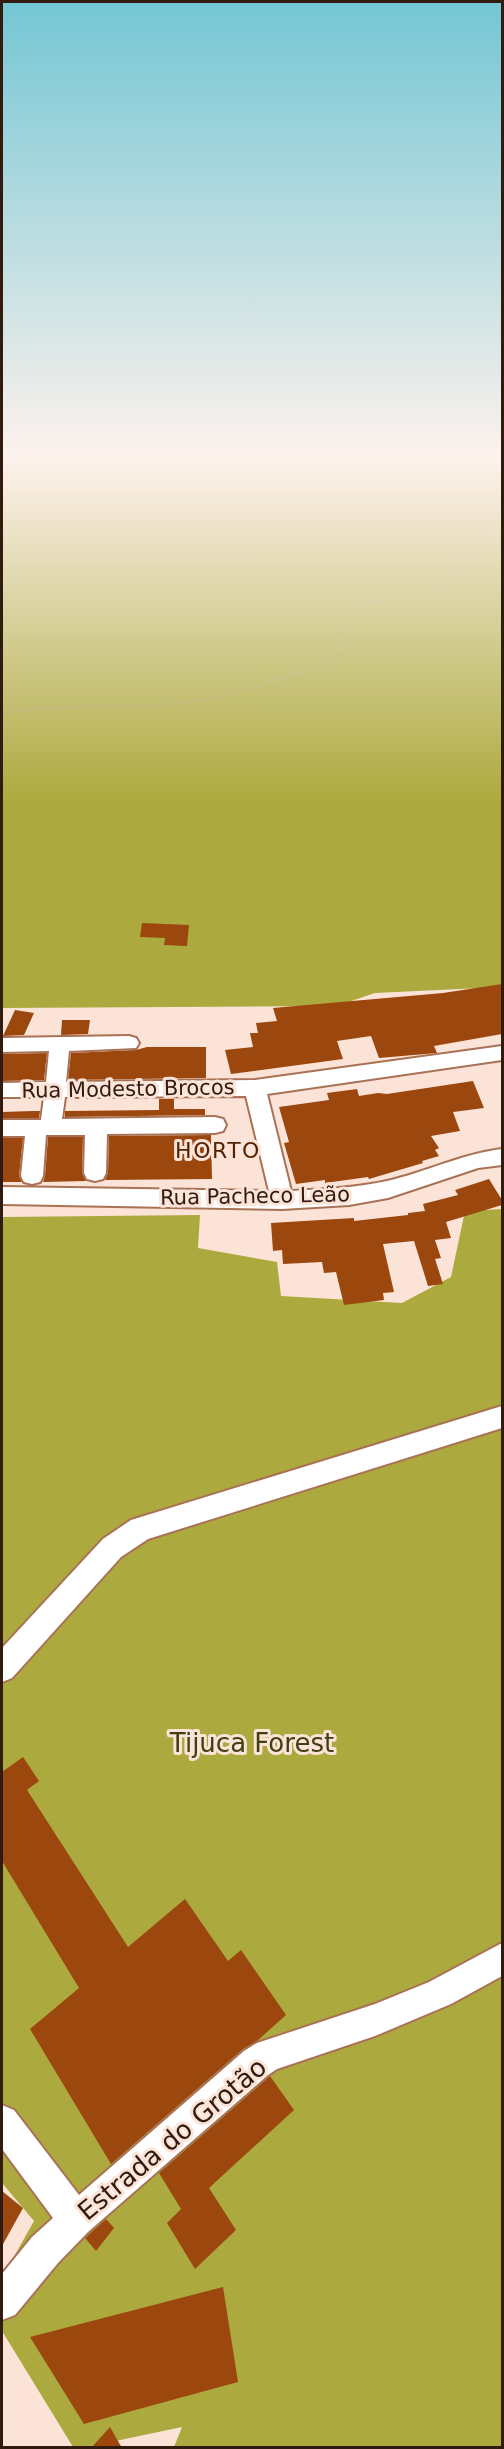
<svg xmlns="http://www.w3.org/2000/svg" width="504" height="2449" viewBox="0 0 504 2449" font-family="'DejaVu Sans',sans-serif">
  <rect width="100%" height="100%" fill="#fce3d7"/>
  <!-- forest -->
  <g fill="#acaa3e">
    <polygon points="2,460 502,460 502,987 375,993 336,1006 2,1008"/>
    <polygon points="502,1209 502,2447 174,2447 182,2427 87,2447 73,2447 2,2331 2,2278 34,2221 2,2183 2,1217 200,1215 198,1248 277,1262 281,1296 402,1303 451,1277 465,1211"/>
  </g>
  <!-- building -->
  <g fill="#9b470e">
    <polygon points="142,923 189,925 187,946 164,945 165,938 140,937"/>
    <polygon points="502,984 502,1034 434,1046 437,1053 379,1058 371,1036 337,1041 343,1059 231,1074 225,1050 253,1047 250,1033 258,1033 256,1023 277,1021 273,1008 443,993"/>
    <polygon points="15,1010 34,1013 24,1035 3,1036"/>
    <polygon points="62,1020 90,1020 88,1034 61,1035"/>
    <polygon points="147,1047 206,1047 206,1078 68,1080 71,1053 136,1050"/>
    <polygon points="47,1053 44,1080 2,1081 2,1054"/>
    <polygon points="473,1081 484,1108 453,1112 460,1131 431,1136 439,1148 435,1150 439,1156 422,1161 423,1163 369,1179 368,1177 325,1183 325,1180 296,1184 284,1143 289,1142 279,1107 329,1100 327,1093 357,1089 359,1096 378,1093 387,1094"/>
    <polygon points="159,1099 174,1099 174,1109 205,1109 205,1115 65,1117 65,1111 159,1110"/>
    <polygon points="33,1111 40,1111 39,1118 2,1118 2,1112"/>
    <polygon points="211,1135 212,1179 105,1180 108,1173 109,1136"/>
    <polygon points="48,1137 83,1137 82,1173 86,1181 43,1182 45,1176"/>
    <polygon points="2,1138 23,1138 19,1176 22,1182 2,1182"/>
    <polygon points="489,1179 502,1200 502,1205 446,1222 451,1238 435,1240 441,1258 435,1259 443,1284 428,1286 414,1241 383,1244 394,1292 383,1293 384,1300 344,1305 336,1272 324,1273 322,1262 283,1264 282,1250 273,1251 271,1223 354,1218 354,1221 408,1215 408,1213 425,1211 423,1204 458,1195 455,1190"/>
    <polygon points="23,1757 39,1781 27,1790 128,1947 185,1899 228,1961 241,1950 286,2015 257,2041 243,2049 111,2164 30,2029 79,1988 2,1861 2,1772"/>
    <polygon points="270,2076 294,2110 209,2188 236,2230 195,2269 167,2223 181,2209 159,2173"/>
    <polygon points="2,2191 23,2208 2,2246"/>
    <polygon points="106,2219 114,2228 96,2251 85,2238"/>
    <polygon points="223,2287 238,2382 84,2424 30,2337"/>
    <polygon points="110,2427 122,2448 91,2448"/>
  </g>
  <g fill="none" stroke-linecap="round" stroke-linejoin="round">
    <defs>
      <g id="minor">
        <path d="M129,1036L136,1038L139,1043L136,1048L69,1051L66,1082L255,1080L502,1046V1060L267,1094L291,1191C323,1189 355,1188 387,1181C426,1172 462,1154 502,1149V1165L478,1168L388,1198L349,1205L282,1209L2,1204V1187L269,1191L246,1096L65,1097L62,1119L215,1117L223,1119L226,1125L223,1131L215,1133L107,1134L106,1173L103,1179L95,1181L87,1179L84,1173L85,1135H46L43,1176L40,1182L32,1184L24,1182L21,1176L25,1136H2V1120H41L44,1097H2V1083L46,1082L49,1051L2,1052V1038Z"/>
        <polygon points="502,1406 502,1428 148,1539 121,1557 12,1678 2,1682 2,1648 103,1539 131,1520"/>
        <polygon points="502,1943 502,1976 451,2004 375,2036 277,2069 268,2075 88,2232 58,2263 15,2315 2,2320 2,2274 32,2237 53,2218 2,2149 2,2105 14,2110 79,2195 244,2051 257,2043 375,2004 429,1982"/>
      </g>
    </defs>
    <!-- minor casing -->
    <use href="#minor" stroke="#a97255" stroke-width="4"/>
    <!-- path -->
    <path stroke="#b59d91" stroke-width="2" stroke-dasharray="1 3" stroke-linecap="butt" d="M2,713C25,711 47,707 70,707C99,706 128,708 157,705C220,700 280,681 338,658L346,628L342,609L370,601L437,594L463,557L502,522"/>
    <!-- minor -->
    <use href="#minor" fill="#fff" fill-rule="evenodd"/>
  </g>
  <!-- sky -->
  <linearGradient id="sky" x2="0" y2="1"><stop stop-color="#73c6d4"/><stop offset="0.57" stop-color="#fef2ed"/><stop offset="1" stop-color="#fef2ed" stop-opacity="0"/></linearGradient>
  <rect width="504" height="803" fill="url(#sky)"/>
  <g text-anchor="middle" stroke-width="6" stroke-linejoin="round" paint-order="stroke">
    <!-- street labels -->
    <g font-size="21" fill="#311b0f" stroke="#fce3d7">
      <text transform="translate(128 1089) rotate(-1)" y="7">Rua Modesto Brocos</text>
      <text transform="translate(255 1196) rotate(-1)" y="7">Rua Pacheco Leão</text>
    </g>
    <!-- neighbourhood labels -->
    <g font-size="22" letter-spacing="1.5" fill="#522304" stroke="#fce3d7">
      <text x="218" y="1158">HORTO</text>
    </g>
    <!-- near-park labels -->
    <g font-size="26" fill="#414014" stroke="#fce3d7">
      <text x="252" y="1752">Tijuca Forest</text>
    </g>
    <!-- near-street labels -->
    <g font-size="26" fill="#311b0f" stroke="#fce3d7">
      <text transform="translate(172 2139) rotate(-40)" y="9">Estrada do Grotão</text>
    </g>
  </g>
  <!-- border -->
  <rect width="504" height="2449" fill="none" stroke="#311b0f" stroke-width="6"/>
</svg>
